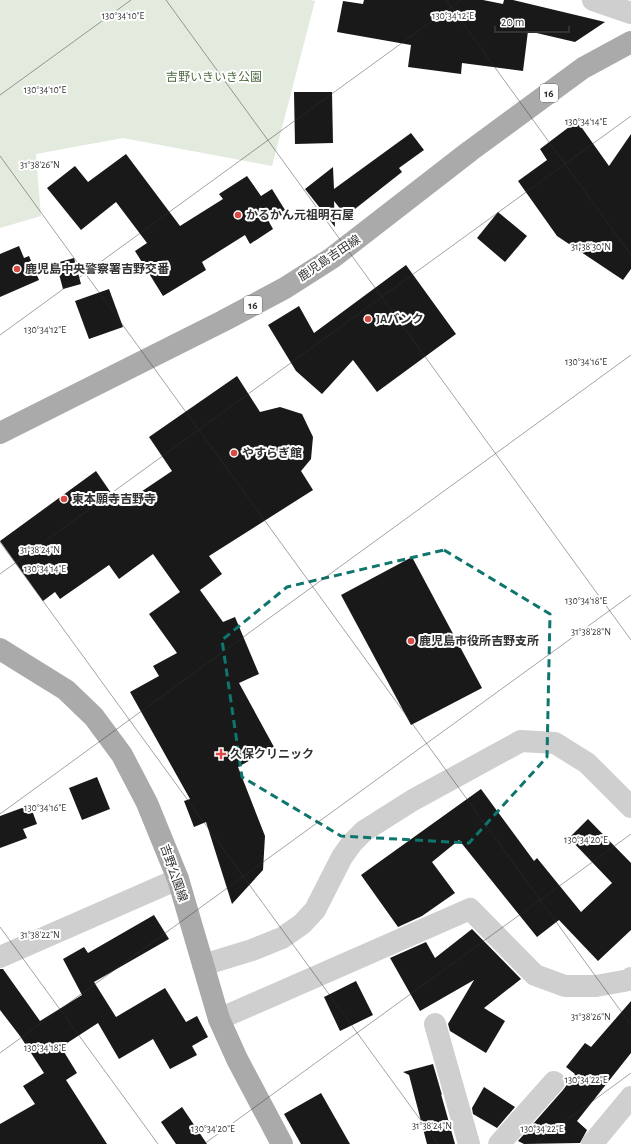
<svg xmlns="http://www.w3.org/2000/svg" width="631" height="1144" viewBox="0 0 631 1144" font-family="'Alegreya Sans','Noto Sans JP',sans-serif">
  <rect width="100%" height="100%" fill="#fff"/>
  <!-- green -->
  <polygon fill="#e3eade" points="0,0 310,0 315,1 272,166 123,138 36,154 41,216 0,228"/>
  <!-- building -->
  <g fill="#191919">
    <polygon points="364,0 483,0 503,4 504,0 513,0 605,22 575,42 528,31 523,71 462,63 461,74 408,67 411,45 337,32 343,1 363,4"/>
    <polygon points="294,92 332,92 333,143 295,144"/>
    <polygon points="577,121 609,166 631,134 631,269 623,280 557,236 518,181 547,160 540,149"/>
    <polygon points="411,133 424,150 399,168 402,172 346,216 334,201 335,227 305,189 333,167 334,189"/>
    <polygon points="126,154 180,226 223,199 219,194 247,176 261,196 272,189 285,210 268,220 273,229 250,244 245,235 202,262 206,270 163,296 135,251 147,243 116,202 81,230 47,188 75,166 88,182"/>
    <polygon points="498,212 527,236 505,262 477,238"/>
    <polygon points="19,246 24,258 29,256 39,280 0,297 0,254"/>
    <polygon points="74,258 81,284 63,289 56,263"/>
    <polygon points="406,265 456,334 377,392 353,360 322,394 296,371 268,325 299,306 314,333"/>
    <polygon points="109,289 123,327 89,339 75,301"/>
    <polygon points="237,376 260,412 280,407 302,414 313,437 311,459 301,471 313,490 209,556 222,574 200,590 223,622 235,617 259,674 239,683 274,747 238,767 265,836 263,870 232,904 206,822 194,827 184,801 190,799 130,692 159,676 153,666 177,653 149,614 180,592 153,554 119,579 109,565 60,599 55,592 43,601 0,541 96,471 120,506 172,471 149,437"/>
    <polygon points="412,557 482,688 411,725 341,595"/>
    <polygon points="97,777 110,809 82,820 69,788"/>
    <polygon points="481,789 534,861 537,858 581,912 612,883 569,838 588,819 631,863 631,930 598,961 559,920 537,937 459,840 432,862 455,893 422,916 398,927 361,875"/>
    <polygon points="30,805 37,824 23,829 27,838 0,848 0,816"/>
    <polygon points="154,915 169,939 94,982 116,1017 165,988 186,1022 197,1016 208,1037 192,1046 197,1055 170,1069 153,1039 119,1059 98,1023 61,1047 77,1073 66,1080 107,1144 0,1144 0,1124 35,1104 23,1086 44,1073 20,1036 0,1010 0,969 3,969 40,1021 82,995 63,959 84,947 88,953"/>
    <polygon points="472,929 521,979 484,1008 505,1021 486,1053 450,1031 448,1024 474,980 420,1011 390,958 426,942 435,958"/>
    <polygon points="356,981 373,1015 340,1031 324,997"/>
    <polygon points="631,1001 631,1053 577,1121 587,1130 580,1143 524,1144 518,1141 563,1090 575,1074 566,1067 585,1043 591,1047"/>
    <polygon points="433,1064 442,1095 441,1094 455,1144 427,1144 409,1075 403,1072"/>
    <polygon points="484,1087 515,1107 497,1128 473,1114 472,1108"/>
    <polygon points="321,1093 350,1144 301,1144 284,1114"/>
    <polygon points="182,1107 207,1144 176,1144 161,1122"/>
  </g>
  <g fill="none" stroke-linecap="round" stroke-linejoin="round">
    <!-- minor -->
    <g stroke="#cfcfcf" stroke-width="22">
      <polyline points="593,0 631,13"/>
      <polyline points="0,957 178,879"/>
      <polyline points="203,965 252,950 282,938 302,924 315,910 342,857 352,843 364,831 413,800 521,741 555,743 587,763 631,807"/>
      <polyline points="219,1019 470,909 535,975 565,986 596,986 629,980 631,978"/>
      <polyline points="435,1024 469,1144"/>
      <polyline points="499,1144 554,1082"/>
      <polyline points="592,1144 631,1097"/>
    </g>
    <!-- major -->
    <g stroke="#aaa" stroke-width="22">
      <polyline points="0,433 223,321 285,288 332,258 470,151 583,68 631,42"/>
      <polyline points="0,649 66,690 94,717 122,755 147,803 178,879 219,1019 237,1059 282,1144"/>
    </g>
  </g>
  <!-- marked area -->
  <path fill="none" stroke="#0f766e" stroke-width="3" stroke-dasharray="8 5" stroke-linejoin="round" d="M444,550L550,614L547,757L469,843L341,836L242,777L222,640L287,587Z"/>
  <!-- ticks -->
  <path fill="none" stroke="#323232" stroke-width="1" stroke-opacity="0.45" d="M166,0L631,640M446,0L631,255M0,95L131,0M0,156L631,1025M0,335L461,0M0,542L438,1144M0,574L631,116M0,814L631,355M0,927L158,1144M0,1053L631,595M204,1144L631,834M534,1144L631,1073"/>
  <!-- markers -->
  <g fill="#d94a44" stroke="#fff" stroke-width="1.5">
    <circle cx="238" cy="215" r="4"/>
    <circle cx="17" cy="269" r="4"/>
    <circle cx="368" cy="319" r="4"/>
    <circle cx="234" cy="453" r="4"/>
    <circle cx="64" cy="499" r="4"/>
    <circle cx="411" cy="641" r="4"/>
    <path d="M219 748h4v4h4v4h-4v4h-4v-4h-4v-4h4z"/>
  </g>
  <g text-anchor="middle" stroke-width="4" stroke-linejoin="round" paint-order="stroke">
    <!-- shield labels -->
    <g fill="#fff" stroke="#707070" stroke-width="1">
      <rect x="540" y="84" width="18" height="18" rx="3"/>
      <rect x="244" y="296" width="18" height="18" rx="3"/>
    </g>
    <g font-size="11" font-weight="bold" fill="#323232">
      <text x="549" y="97">16</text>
      <text x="253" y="309">16</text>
    </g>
    <!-- park labels -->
    <g font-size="12" fill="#506b42" stroke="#fff">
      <text x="214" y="81">吉野いきいき公園</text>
    </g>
    <!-- poi labels -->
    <g font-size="12" font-weight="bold" fill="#323232" stroke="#fff" text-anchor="start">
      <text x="246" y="219">かるかん元祖明石屋</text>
      <text x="25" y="273">鹿児島中央警察署吉野交番</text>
      <text x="376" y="323">JAバンク</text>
      <text x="242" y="457">やすらぎ館</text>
      <text x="72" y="503">東本願寺吉野寺</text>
      <text x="419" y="645">鹿児島市役所吉野支所</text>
      <text x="230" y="758">久保クリニック</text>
    </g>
    <!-- street labels -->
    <g font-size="12" fill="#323232" stroke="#fff">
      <text transform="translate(329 258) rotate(-34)" y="4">鹿児島吉田線</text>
      <text transform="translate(174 873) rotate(71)" y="4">吉野公園線</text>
    </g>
  </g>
  <g font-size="10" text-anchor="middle" fill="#323232" stroke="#fff" stroke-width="4" stroke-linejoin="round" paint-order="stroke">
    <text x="123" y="19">130°34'10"E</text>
    <text x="453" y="19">130°34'12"E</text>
    <text x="45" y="93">130°34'10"E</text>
    <text x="586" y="125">130°34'14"E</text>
    <text x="40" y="168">31°38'26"N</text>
    <text x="591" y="250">31°38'30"N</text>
    <text x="45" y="333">130°34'12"E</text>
    <text x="586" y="365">130°34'16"E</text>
    <text x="40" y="553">31°38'24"N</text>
    <text x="45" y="572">130°34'14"E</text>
    <text x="586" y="604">130°34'18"E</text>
    <text x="591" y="635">31°38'28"N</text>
    <text x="45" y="811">130°34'16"E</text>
    <text x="586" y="843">130°34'20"E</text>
    <text x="40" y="938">31°38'22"N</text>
    <text x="591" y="1020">31°38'26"N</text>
    <text x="45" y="1051">130°34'18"E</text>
    <text x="586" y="1083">130°34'22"E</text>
    <text x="432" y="1129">31°38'24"N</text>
    <text x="213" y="1132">130°34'20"E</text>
    <text x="542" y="1132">130°34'22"E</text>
  </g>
  <!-- scale -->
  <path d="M495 26v6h74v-6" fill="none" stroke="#323232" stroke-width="2"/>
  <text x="501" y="26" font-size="12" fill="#323232" stroke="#ffffff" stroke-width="3" paint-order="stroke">20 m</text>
</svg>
